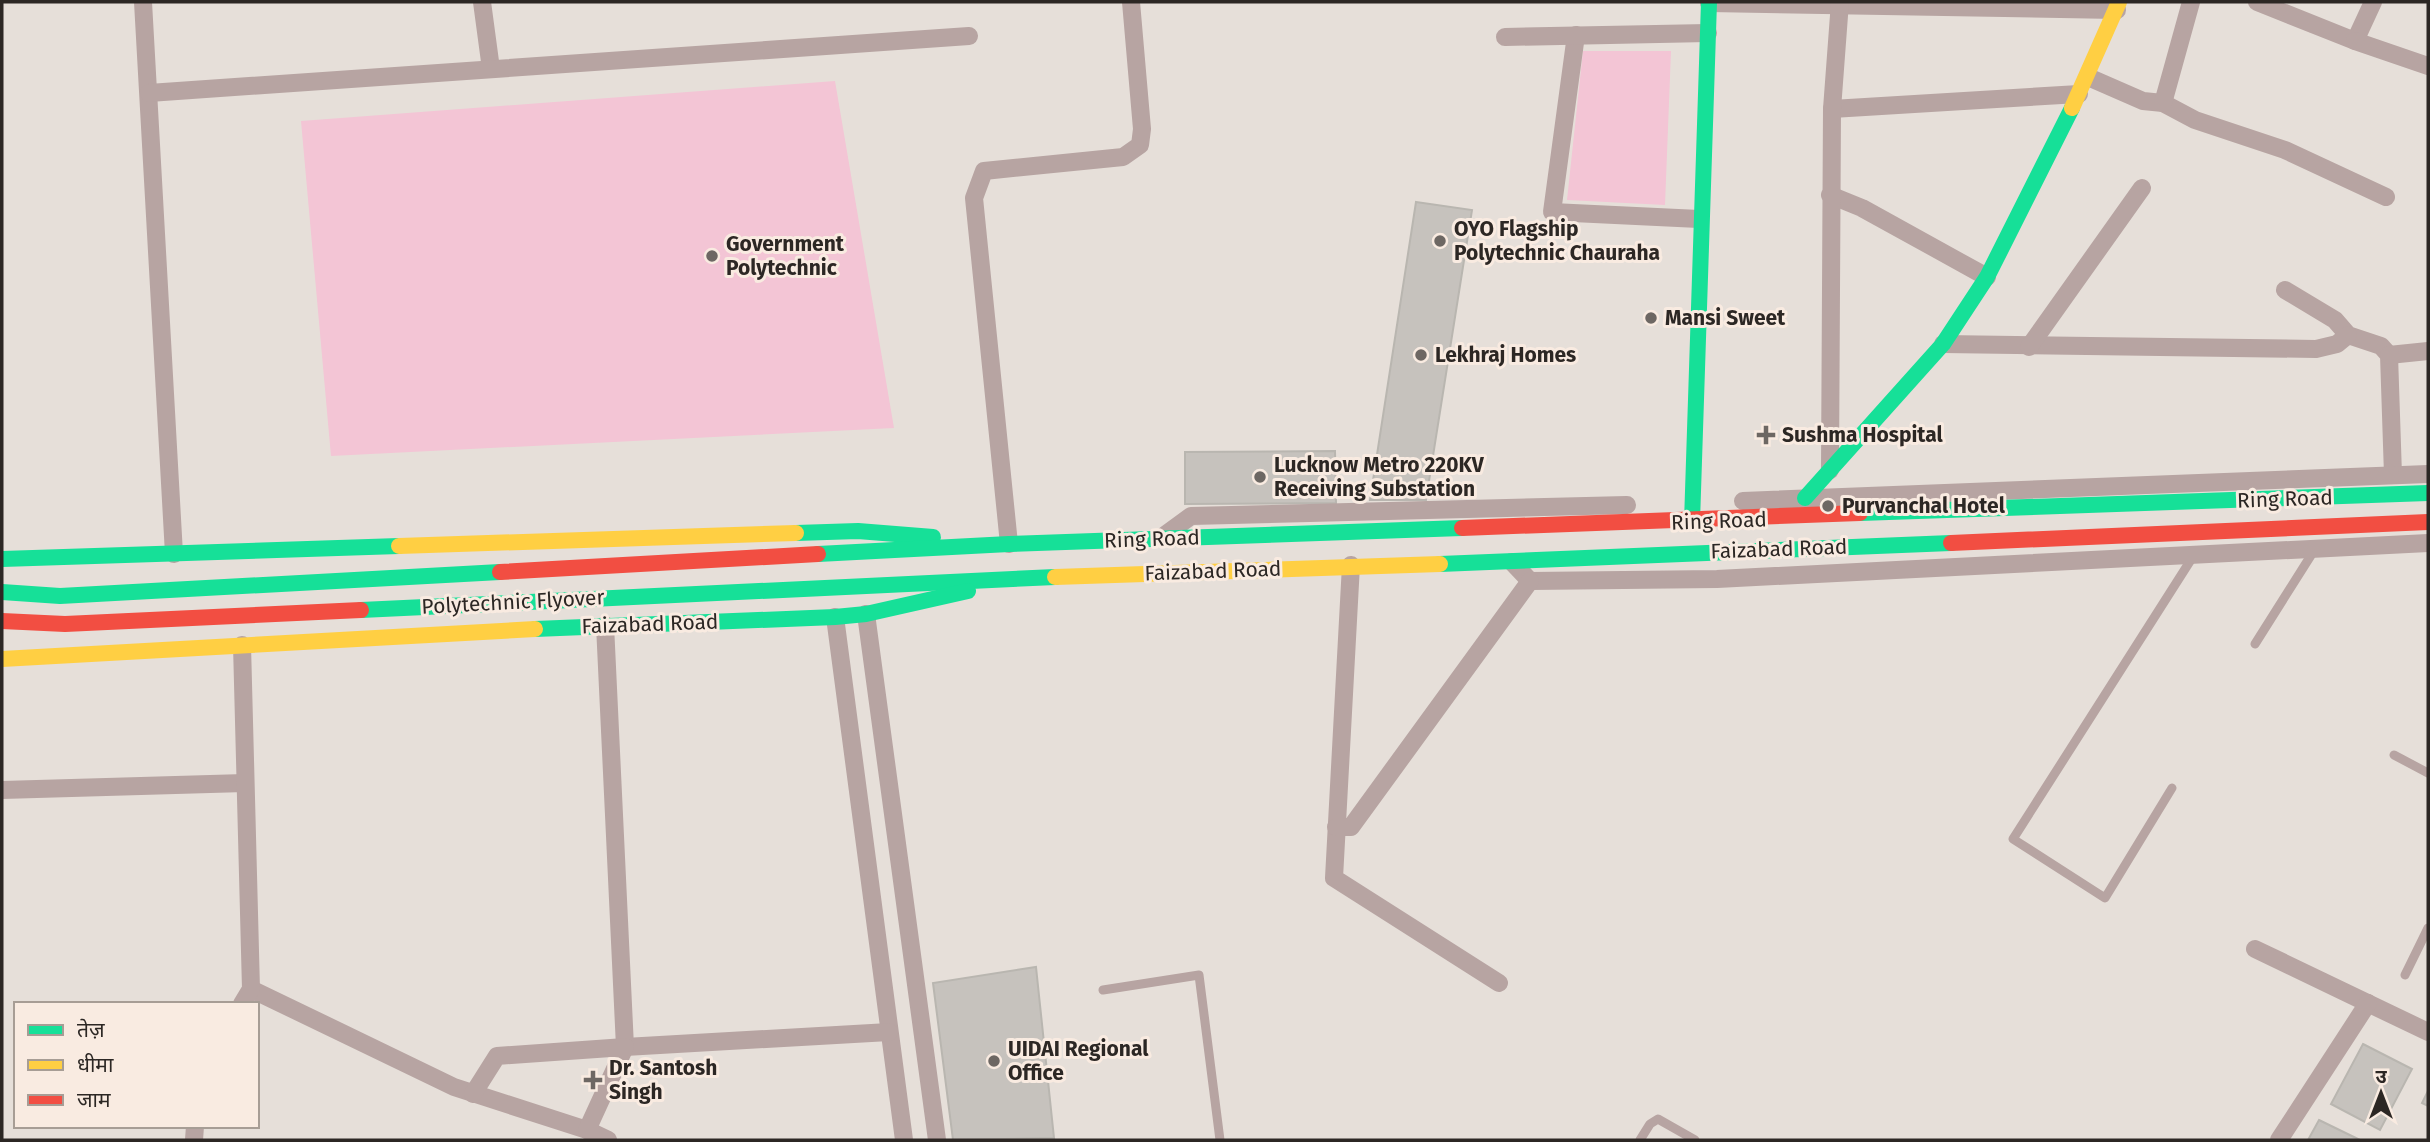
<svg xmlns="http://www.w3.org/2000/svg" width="2430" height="1142" viewBox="0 0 2430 1142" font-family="'Fira Sans','Noto Sans Devanagari',sans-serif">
  <rect width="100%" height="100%" fill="#e6dfd9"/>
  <!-- green -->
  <g fill="#f3c5d5">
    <polygon points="1583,51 1671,51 1665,205 1567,200"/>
    <polygon points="835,81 894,428 331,456 301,121"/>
  </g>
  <!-- building -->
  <g fill="#c6c2bd" stroke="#b9b6b0" stroke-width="2">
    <polygon points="1416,202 1472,210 1426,500 1370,500"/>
    <polygon points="1335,451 1336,503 1185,504 1185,452"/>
    <polygon points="1036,967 1054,1138 953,1140 933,983"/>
    <polygon points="2363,1044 2412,1069 2380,1130 2331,1104"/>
    <polygon points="2428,1091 2428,1106 2422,1103"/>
    <polygon points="2319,1120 2360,1140 2308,1140"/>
  </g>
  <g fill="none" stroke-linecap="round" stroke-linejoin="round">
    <!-- lane -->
    <g stroke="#b7a4a2" stroke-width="9">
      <polyline points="2255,644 2315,549"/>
      <polyline points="2394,755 2428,773"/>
      <polyline points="2172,788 2105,898 2013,839 2194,555"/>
      <polyline points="2405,975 2428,928"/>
      <polyline points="1103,990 1199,975 1220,1140"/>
      <polyline points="1640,1140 1650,1124 1658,1119 1695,1140"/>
    </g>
    <!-- street -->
    <g stroke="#b7a4a2" stroke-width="18">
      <polyline points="143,2 174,554"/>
      <polyline points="482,2 491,69"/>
      <polyline points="2257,2 2355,41 2373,2"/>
      <polyline points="1709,3 2117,10"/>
      <polyline points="1576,35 1552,212 1699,219"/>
      <polyline points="1505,37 1708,33"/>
      <polyline points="2355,41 2428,66"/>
      <polyline points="2088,77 2143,101 2163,103 2195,120 2285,150 2386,197"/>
      <polyline points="149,93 969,36"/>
      <polyline points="2163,103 2191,2"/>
      <polyline points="1832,109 2079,94"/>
      <polyline points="1830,195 1862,208 1987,277"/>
      <polyline points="2285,290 2335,320 2348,335 2381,346 2389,355 2393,475"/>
      <polyline points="1943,344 2316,349 2337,344 2348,335"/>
      <polyline points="2029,347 2142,188"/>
      <polyline points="2389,355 2428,351"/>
      <polyline points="1830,470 1832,109 1840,2"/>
      <polyline points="1743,501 2428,474"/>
      <polyline points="1165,535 1191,516 1627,505"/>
      <polyline points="1009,544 974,198 984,171 1123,157 1140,145 1142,129 1131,2"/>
      <polyline points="1512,562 1530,581 1717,579 2428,543"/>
      <polyline points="1351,565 1334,878 1499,983"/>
      <polyline points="866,614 937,1140"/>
      <polyline points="835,617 904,1140"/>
      <polyline points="605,625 625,1047 889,1032"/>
      <polyline points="2,790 245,783"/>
      <polyline points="1336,827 1351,827 1530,581"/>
      <polyline points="2255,949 2428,1032"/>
      <polyline points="251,989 454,1087 587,1130"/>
      <polyline points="242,1004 251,989 242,645"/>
      <polyline points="473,1094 497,1056 625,1047 587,1130 608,1140"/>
      <polyline points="194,1140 195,1126"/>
      <polyline points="2279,1140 2368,1003"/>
    </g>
    <!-- fast -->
    <g stroke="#16e098" stroke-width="16">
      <polyline points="1805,498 1943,344 1987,277 2072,108"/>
      <polyline points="1860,513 2428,493"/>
      <polyline points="1692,522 1709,2"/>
      <polyline points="796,533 858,531 933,537"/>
      <polyline points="818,554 1009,544 1462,528"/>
      <polyline points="2,559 399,546"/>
      <polyline points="1440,564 1951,543"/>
      <polyline points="2,592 60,596 500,572"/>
      <polyline points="361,610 1055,577"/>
      <polyline points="535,629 835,617 866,614 968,591"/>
    </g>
    <!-- slow -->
    <g stroke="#ffcf43" stroke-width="16">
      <polyline points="2072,108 2119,2"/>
      <polyline points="399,546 796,533"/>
      <polyline points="1055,577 1440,564"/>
      <polyline points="2,659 535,629"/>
    </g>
    <!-- jam -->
    <g stroke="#f24e42" stroke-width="16">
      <polyline points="1462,528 1860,513"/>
      <polyline points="1951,543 2428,522"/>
      <polyline points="500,572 818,554"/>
      <polyline points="2,621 65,624 361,610"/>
    </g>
  </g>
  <!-- markers -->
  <g fill="#6d6763" stroke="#f9ebe1" stroke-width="2.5">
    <circle cx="1440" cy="241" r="7"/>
    <circle cx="712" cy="256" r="7"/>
    <circle cx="1651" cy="318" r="7"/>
    <circle cx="1421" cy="355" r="7"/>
    <path d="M1762.5 424.5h7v7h7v7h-7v7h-7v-7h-7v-7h7z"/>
    <circle cx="1260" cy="477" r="7"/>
    <circle cx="1828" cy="506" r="7"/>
    <circle cx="994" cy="1061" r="7"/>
    <path d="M589.5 1069.5h7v7h7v7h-7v7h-7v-7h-7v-7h7z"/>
  </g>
  <g text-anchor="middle" stroke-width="6" stroke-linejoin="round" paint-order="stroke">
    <!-- poi labels -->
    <g font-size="21" font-weight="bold" fill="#2c2724" stroke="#f9ebe1" text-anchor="start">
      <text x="1454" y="236">OYO Flagship<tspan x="1454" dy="24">Polytechnic Chauraha</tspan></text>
      <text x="726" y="251">Government<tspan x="726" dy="24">Polytechnic</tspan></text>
      <text x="1665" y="325">Mansi Sweet</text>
      <text x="1435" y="362">Lekhraj Homes</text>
      <text x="1782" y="442">Sushma Hospital</text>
      <text x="1274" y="472">Lucknow Metro 220KV<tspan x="1274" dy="24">Receiving Substation</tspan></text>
      <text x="1842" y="513">Purvanchal Hotel</text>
      <text x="1008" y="1056">UIDAI Regional<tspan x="1008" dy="24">Office</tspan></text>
      <text x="609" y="1075">Dr. Santosh<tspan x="609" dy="24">Singh</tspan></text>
    </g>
    <!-- street labels -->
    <g font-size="21" fill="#2c2724" stroke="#f9ebe1">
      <text transform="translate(2285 499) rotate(-2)" y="7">Ring Road</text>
      <text transform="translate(1719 521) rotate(-2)" y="7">Ring Road</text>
      <text transform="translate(1152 539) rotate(-2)" y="7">Ring Road</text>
      <text transform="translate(1779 549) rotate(-2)" y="7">Faizabad Road</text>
      <text transform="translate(1213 571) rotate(-2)" y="7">Faizabad Road</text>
      <text transform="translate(513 602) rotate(-3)" y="7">Polytechnic Flyover</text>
      <text transform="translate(650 624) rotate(-2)" y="7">Faizabad Road</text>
    </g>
  </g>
  <!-- border -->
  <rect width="2430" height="1142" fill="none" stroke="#2c2724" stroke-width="7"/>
  <!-- legend -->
  <rect x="14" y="1002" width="245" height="126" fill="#f9ebe1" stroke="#a79d95" stroke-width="2"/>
  <rect x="28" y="1025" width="35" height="10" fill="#16e098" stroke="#a79d95" stroke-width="2"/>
  <text x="77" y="1037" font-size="21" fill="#2c2724">तेज़</text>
  <rect x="28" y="1060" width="35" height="10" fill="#ffcf43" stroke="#a79d95" stroke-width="2"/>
  <text x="77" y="1072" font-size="21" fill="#2c2724">धीमा</text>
  <rect x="28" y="1095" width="35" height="10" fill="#f24e42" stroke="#a79d95" stroke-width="2"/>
  <text x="77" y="1107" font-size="21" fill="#2c2724">जाम</text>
  <!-- north arrow -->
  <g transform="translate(2381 1093)" stroke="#f9ebe1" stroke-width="5" paint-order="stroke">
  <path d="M0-5L12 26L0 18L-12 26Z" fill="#2c2724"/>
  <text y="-10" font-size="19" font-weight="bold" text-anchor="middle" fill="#2c2724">उ</text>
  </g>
</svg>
